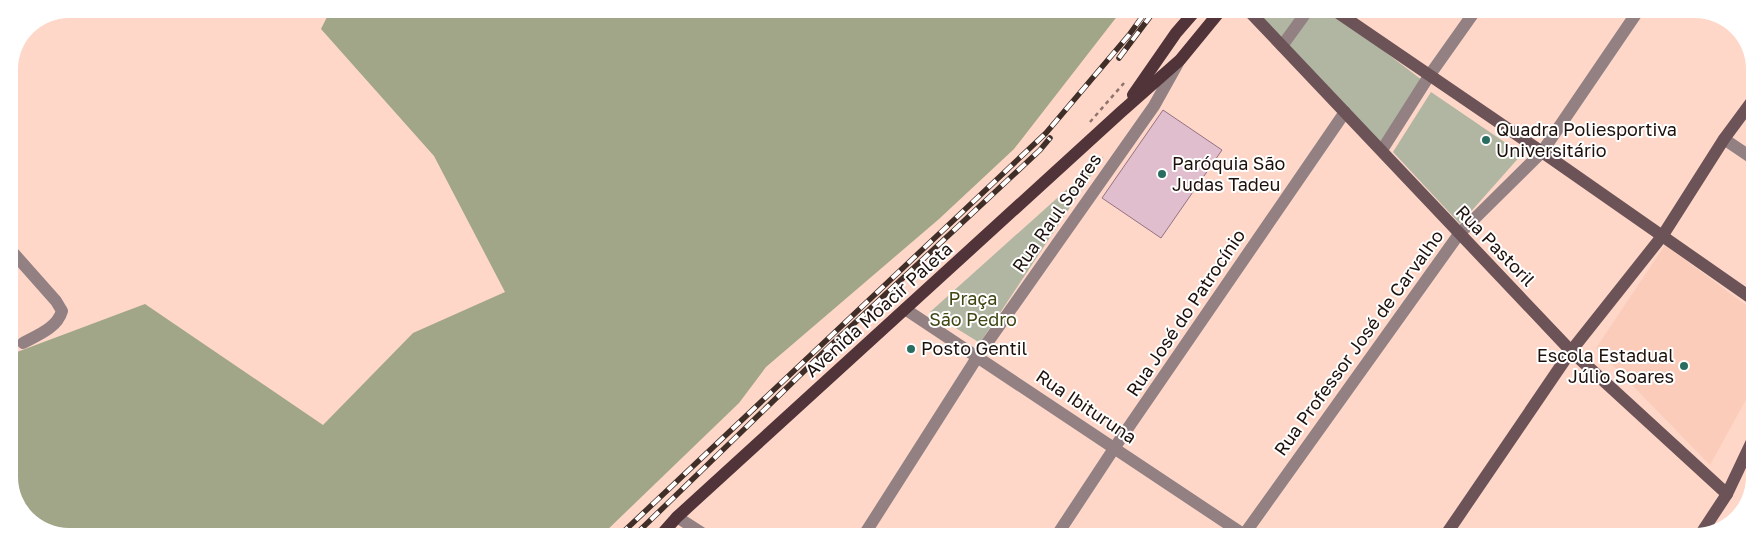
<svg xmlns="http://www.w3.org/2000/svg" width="1764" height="545" viewBox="0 0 1764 545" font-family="'Golos Text',sans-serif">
  <rect width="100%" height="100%" fill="#fed7c8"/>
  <!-- built -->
  <polygon fill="#fbccba" points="1665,245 1754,311 1754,385 1710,465 1596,348"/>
  <!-- green -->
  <g fill="#b1b6a2">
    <polygon points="1250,10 1306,10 1281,43"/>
    <polygon points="1312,10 1330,10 1422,80 1382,145 1284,46"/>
    <polygon points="1431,92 1522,154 1460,224 1393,152"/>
    <polygon points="1104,156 980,343 930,312"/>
  </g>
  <!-- forest -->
  <polygon fill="#a0a687" points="331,9 1122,10 1014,149 939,219 766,367 739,403 602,535 53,534 21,513 9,481 9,355 145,304 323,425 413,333 505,292 434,156 321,29"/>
  <!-- building -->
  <polygon fill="#e0becd" stroke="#947282" points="1163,110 1222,150 1161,238 1102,198"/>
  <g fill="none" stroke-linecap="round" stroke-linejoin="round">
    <!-- path -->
    <polyline stroke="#8e746a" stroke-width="2.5" stroke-dasharray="4 4" stroke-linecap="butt" points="1090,122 1124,83"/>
    <!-- street -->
    <g stroke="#928083" stroke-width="12">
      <polyline points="1282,46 1308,10"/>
      <polyline points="1724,139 1755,160"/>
      <polyline points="1382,150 1429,76 1475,11"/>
      <path d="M9,248L56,301L62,311C57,328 38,335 23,343"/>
      <polyline points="905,309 1246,536"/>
      <polyline points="677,517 705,535"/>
      <polyline points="864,535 978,356 1154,106 1178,63"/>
      <polyline points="1057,535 1115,447 1345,112"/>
      <polyline points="1243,536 1459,234 1542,152 1638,11"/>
    </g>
    <!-- secondary -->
    <g stroke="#6c5357" stroke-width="12">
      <polyline points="1248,10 1571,351 1727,494"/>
      <polyline points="1334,10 1542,152 1754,300"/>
      <polyline points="1700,535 1727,494 1753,439"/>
      <polyline points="1445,536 1571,351 1663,235 1724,139 1755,97"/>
    </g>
    <!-- primary -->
    <g stroke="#503439" stroke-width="12">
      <polyline points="1133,95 1176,33 1196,10"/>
      <polyline points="661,535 677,517 1121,112 1180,60 1221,10"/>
    </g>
    <defs>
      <g id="rail">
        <polyline points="1119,58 1155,10"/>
        <polyline points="620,535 1046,133 1129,35 1147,10"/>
        <polyline points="635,535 829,347 1040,150 1050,138"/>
      </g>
    </defs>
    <!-- rail casing -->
    <use href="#rail" stroke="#402f29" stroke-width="5.5"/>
    <!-- rail -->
    <use href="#rail" stroke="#fff" stroke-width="4" stroke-dasharray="11" stroke-linecap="butt"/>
  </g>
  <!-- markers -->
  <g fill="#296d60" stroke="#fff" stroke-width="2">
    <circle cx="1486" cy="140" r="5"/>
    <circle cx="1162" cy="174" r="5"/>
    <circle cx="911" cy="349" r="5"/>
    <circle cx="1684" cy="366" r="5"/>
  </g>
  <g text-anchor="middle" stroke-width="4" stroke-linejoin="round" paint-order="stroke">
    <!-- poi labels -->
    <g font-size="18" fill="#1e110c" stroke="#fff" text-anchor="start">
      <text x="1496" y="136">Quadra Poliesportiva<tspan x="1496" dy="21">Universitário</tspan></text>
      <text x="1172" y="170">Paróquia São<tspan x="1172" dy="21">Judas Tadeu</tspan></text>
      <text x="921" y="355">Posto Gentil</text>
      <text x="1674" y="362" text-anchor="end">Escola Estadual<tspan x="1674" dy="21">Júlio Soares</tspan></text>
    </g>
    <!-- street labels -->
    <g font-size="18" fill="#1e110c" stroke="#fff">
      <text transform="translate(1057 213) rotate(-55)" y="6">Rua Raul Soares</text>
      <text transform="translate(1495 246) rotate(46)" y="6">Rua Pastoril</text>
      <text transform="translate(879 310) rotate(-42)" y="6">Avenida Moacir Paleta</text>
      <text transform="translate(1186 313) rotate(-56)" y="6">Rua José do Patrocínio</text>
      <text transform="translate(1359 343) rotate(-54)" y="6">Rua Professor José de Carvalho</text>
      <text transform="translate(1086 407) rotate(34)" y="6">Rua Ibituruna</text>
    </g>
    <!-- park labels -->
    <g font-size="18" fill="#404713" stroke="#fff">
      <text x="973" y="305">Praça<tspan x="973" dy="21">São Pedro</tspan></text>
    </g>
  </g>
  <!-- crop -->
  <path d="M0 0H1764V545H0ZM69 18H1695A51 51 0 0 1 1746 69V477A51 51 0 0 1 1695 528H69A51 51 0 0 1 18 477V69A51 51 0 0 1 69 18Z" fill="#fff" fill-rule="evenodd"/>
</svg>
